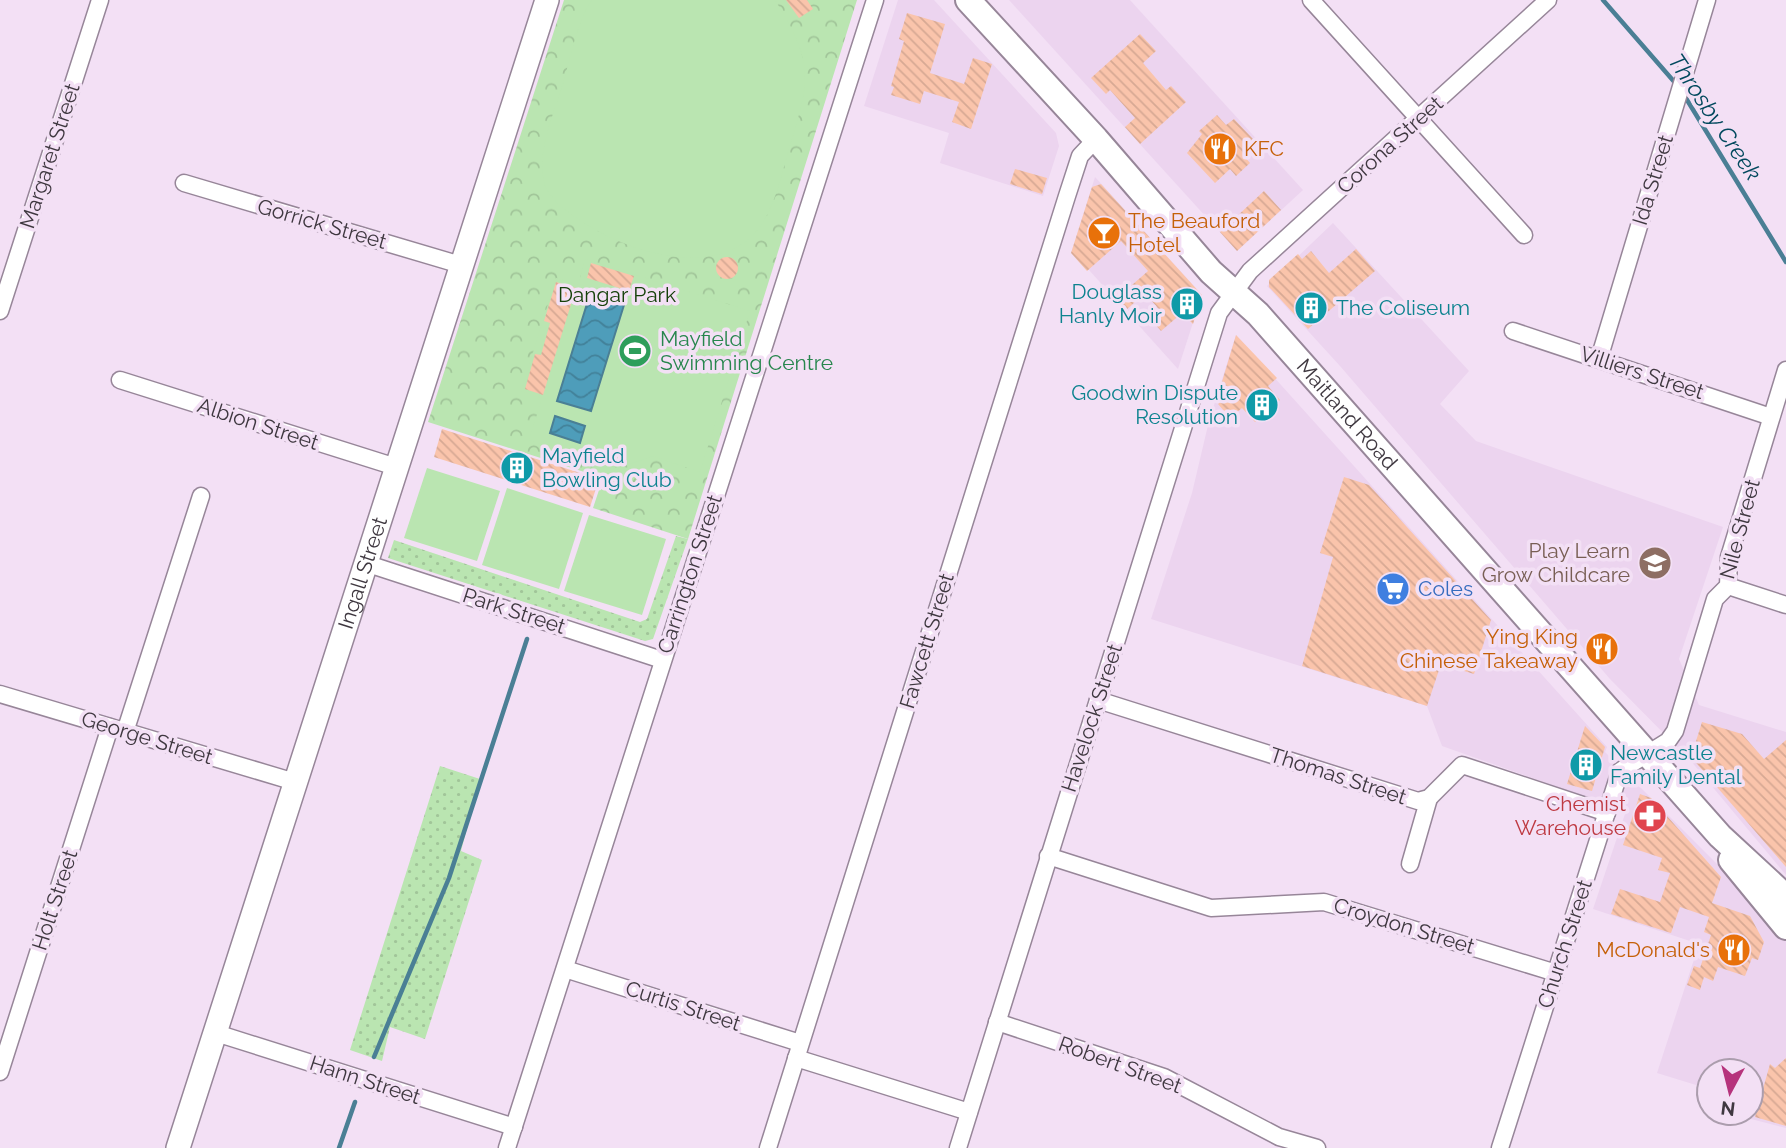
<svg xmlns="http://www.w3.org/2000/svg" width="1786" height="1148" viewBox="0 0 1786 1148" font-family="Raleway,sans-serif">
  <defs>
    <pattern id="grass-dots" width="8" height="8" patternUnits="userSpaceOnUse" patternTransform="scale(1.75)"><rect width="8" height="8" fill="#bae5b1"/><path d="M2 2h.1M6 6h.1" fill="none" stroke="#a1c599" stroke-width="1.8" stroke-linecap="round"/></pattern>
    <pattern id="park-crowns" width="20" height="18" patternUnits="userSpaceOnUse" patternTransform="scale(1.75)"><rect width="20" height="18" fill="#bae5b1"/><path d="M2 6a3 3 0 1 1 6 0M12 15a3 3 0 1 1 6 0" fill="none" stroke="#a1c599"/></pattern>
    <pattern id="water-waves" width="16" height="10" patternUnits="userSpaceOnUse" patternTransform="scale(1.75)"><rect width="16" height="10" fill="#4e9dba"/><path d="M0 5q4-4 8 0t8 0" fill="none" stroke="#428199"/></pattern>
    <pattern id="building-back-hatch" width="6" height="6" patternUnits="userSpaceOnUse" patternTransform="scale(1.75)"><rect width="6" height="6" fill="#fac4ab"/><path d="M-1 5l2 2M0 0l6 6M5-1l2 2" fill="none" stroke="#d7a994"/></pattern>
  </defs>
  <rect width="100%" height="100%" fill="#f3e0f5"/>
  <!-- built -->
  <g fill="#ecd4ef">
    <polygon points="898,0 934,0 1056,133 1059,146 1043,196 940,163 949,133 864,106"/>
    <polygon points="1009,0 1130,0 1303,190 1237,251"/>
    <polygon points="1095,177 1202,295 1178,369 1072,251"/>
    <polygon points="1333,223 1469,371 1440,404 1476,441 1723,527 1679,659 1699,705 1786,732 1786,875 1690,760 1610,679 1340,366 1267,286"/>
    <polygon points="1236,335 1607,747 1605,752 1724,871 1786,941 1786,1128 1751,1119 1755,1104 1751,1102 1751,1071 1709,1071 1709,1089 1657,1073 1699,944 1593,909 1626,811 1442,746 1427,706 1151,619 1192,493 1209,421"/>
  </g>
  <!-- grass -->
  <g fill="url(#grass-dots)">
    <polygon points="676,536 688,539 653,639 645,641 388,558 394,540 640,622 647,619"/>
    <polygon points="440,766 480,779 461,851 482,860 425,1039 390,1027 382,1061 350,1050"/>
  </g>
  <!-- park -->
  <polygon fill="url(#park-crowns)" points="564,0 857,0 688,539 593,508 603,478 428,422"/>
  <!-- pitch -->
  <g fill="#bae5b1">
    <path d="M592,0H775C815,64 810,80 789,149C779,182 772,227 739,246C690,274 616,246 575,217C564,209 547,196 544,182C537,148 555,112 564,80C570,59 579,16 592,0Z"/>
    <polygon points="585,259 750,311 700,472 653,456 618,468 529,440 542,398 521,391 556,278 578,285"/>
    <polygon points="427,468 500,491 477,561 404,538"/>
    <polygon points="507,488 583,513 559,589 482,565"/>
    <polygon points="589,515 666,539 642,615 564,591"/>
  </g>
  <!-- water -->
  <g fill="url(#water-waves)" stroke="#4a7f95" stroke-width="2">
    <polygon points="590,294 624,305 591,411 557,401"/>
    <polygon points="555,416 585,426 580,443 550,433"/>
  </g>
  <g fill="none" stroke-linecap="round" stroke-linejoin="round">
    <!-- stream -->
    <g stroke="#4a7f95" stroke-width="4.5">
      <polyline points="1603,0 1677,85"/>
      <polyline points="1684,95 1786,262"/>
      <polyline points="374,1057 449,878 527,639"/>
      <polyline points="339,1148 355,1102"/>
    </g>
  </g>
  <!-- building -->
  <g fill="url(#building-back-hatch)">
    <polygon points="786,0 807,0 813,9 799,18"/>
    <polygon points="907,13 945,24 930,73 964,84 973,58 992,64 971,129 952,122 959,102 924,91 920,104 891,95 894,87 891,86 904,41 899,39"/>
    <polygon points="1140,34 1156,51 1143,63 1166,90 1171,86 1186,102 1140,144 1125,127 1135,118 1110,90 1106,94 1091,78"/>
    <polygon points="1217,115 1226,125 1234,119 1254,140 1246,147 1250,151 1244,156 1250,163 1236,176 1230,169 1215,183 1187,153 1202,134 1199,131"/>
    <polygon points="1015,169 1047,178 1042,194 1010,184"/>
    <polygon points="1101,184 1202,295 1193,324 1182,313 1161,331 1153,322 1163,314 1145,293 1126,310 1116,299 1148,271 1121,241 1087,271 1071,253 1092,187"/>
    <polygon points="1264,191 1281,210 1237,251 1220,232"/>
    <polygon points="1356,249 1375,271 1308,329 1269,287 1269,280 1298,254 1302,259 1311,251 1329,273"/>
    <circle cx="727" cy="268" r="11"/>
    <polygon points="591,263 634,276 629,291 587,278"/>
    <polygon points="556,282 576,288 543,395 525,389 535,354 541,355 550,323 544,321"/>
    <polygon points="1236,335 1277,378 1268,386 1280,400 1255,422 1242,408 1230,418 1218,404 1236,388 1221,385"/>
    <polygon points="442,429 599,479 590,507 434,457"/>
    <polygon points="1344,477 1369,485 1491,620 1474,674 1441,664 1427,706 1302,666 1333,557 1320,553"/>
    <polygon points="1702,722 1742,734 1764,759 1786,740 1786,867 1691,757"/>
    <polygon points="1585,726 1605,747 1592,791 1567,784"/>
    <polygon points="1640,794 1651,798 1721,877 1712,903 1750,916 1764,942 1758,960 1752,958 1745,976 1718,967 1713,981 1704,977 1700,990 1687,985 1694,966 1700,968 1711,935 1704,932 1709,917 1680,907 1671,933 1611,914 1620,889 1660,902 1670,873 1658,870 1662,858 1623,845"/>
    <polygon points="1786,1058 1786,1126 1755,1117 1770,1064 1775,1068"/>
  </g>
  <g fill="none" stroke-linecap="round" stroke-linejoin="round">
    <defs>
      <g id="street">
        <polyline points="1311,0 1524,235"/>
        <polyline points="184,183 461,265"/>
        <polyline points="0,311 100,0"/>
        <polyline points="1513,331 1771,417"/>
        <polyline points="1599,359 1707,0"/>
        <polyline points="120,380 396,467"/>
        <polyline points="365,563 662,660"/>
        <polyline points="1728,586 1786,605"/>
        <polyline points="0,694 295,782"/>
        <polyline points="1098,700 1418,801 1429,798 1462,765 1607,813"/>
        <polyline points="125,732 201,496"/>
        <polyline points="1048,856 1211,908 1324,902 1556,973"/>
        <polyline points="1410,864 1429,798"/>
        <polyline points="565,969 800,1043"/>
        <polyline points="997,1022 1164,1077 1279,1137 1317,1148"/>
        <polyline points="216,1033 514,1127"/>
        <polyline points="796,1058 969,1112"/>
        <polyline points="0,1072 110,727"/>
        <polyline points="507,1148 875,0"/>
        <polyline points="768,1148 1067,196 1080,156 1096,139"/>
        <polyline points="958,1148 1219,313 1250,271 1548,0"/>
        <polyline points="1500,1148 1620,771 1668,741 1675,731 1715,599 1728,586 1729,557 1786,370"/>
      </g>
      <g id="secondary">
        <path id="s1" d="M178,1148L547,0"/>
      </g>
      <g id="primary">
        <path id="s2" d="M968,0L1096,139L1211,272L1258,314L1720,836L1786,897"/>
        <polyline points="1731,860 1786,927"/>
      </g>
    </defs>
    <!-- street casing -->
    <use href="#street" stroke="#978699" stroke-width="19"/>
    <!-- secondary casing -->
    <use href="#secondary" stroke="#978699" stroke-width="26"/>
    <!-- primary casing -->
    <use href="#primary" stroke="#978699" stroke-width="28"/>
    <!-- street -->
    <use href="#street" stroke="#fff" stroke-width="16"/>
    <!-- secondary -->
    <use href="#secondary" stroke="#fff" stroke-width="23"/>
    <!-- primary -->
    <use href="#primary" stroke="#fff" stroke-width="24"/>
  </g>
  <!-- icons -->
  <defs>
    <symbol id="restaurant-disc" viewBox="-11 -11 22 22"><circle r="9.5" fill="#e8710a" stroke="#f3e0f5"/><path d="M-5-6h1v4h1v-4h1v4h1v-4h1v5L-1.5 .5V6h-2V.5L-5-1ZM5-6V6H3V1.5H1.5Q1.5-4 5-6Z" fill="#fff"/></symbol>
    <symbol id="bar-disc" viewBox="-11 -11 22 22"><circle r="9.5" fill="#e8710a" stroke="#f3e0f5"/><path d="M-6-5H6L.8 .8V4.5H3.5V6h-7V4.5H-.8V.8Z" fill="#fff"/></symbol>
    <symbol id="building-disc" viewBox="-11 -11 22 22"><circle r="9.5" fill="#0f9aa8" stroke="#f3e0f5"/><path d="M-4-6H4V6H1V3H-1V6H-4ZM-2.5-4.3h1.7v1.8h-1.7ZM.8-4.3h1.7v1.8H.8ZM-2.5-1h1.7V.8h-1.7ZM.8-1h1.7V.8H.8Z" fill="#fff"/></symbol>
    <symbol id="stadium-disc" viewBox="-11 -11 22 22"><circle r="9.5" fill="#2e9e5b" stroke="#f3e0f5"/><path d="M0-5a6.5 5 0 1 0 0 10a6.5 5 0 1 0 0-10ZM-3.5-1.8h7v3.6h-7Z" fill="#fff"/></symbol>
    <symbol id="school-disc" viewBox="-11 -11 22 22"><circle r="9.5" fill="#8d6e63" stroke="#f3e0f5"/><path d="M0-5L7-2L0 1L-7-2ZM-4 1L0 2.5L4 1V4Q0 6-4 4Z" fill="#fff"/></symbol>
    <symbol id="supermarket-disc" viewBox="-11 -11 22 22"><circle r="9.5" fill="#3f7fe0" stroke="#f3e0f5"/><path d="M-6-5.5h2.5l.6 2H6L4.5 2H-2.5L-4.4-4H-6ZM-1.5 3.2a1.3 1.3 0 1 0 .1 0ZM3 3.2a1.3 1.3 0 1 0 .1 0Z" fill="#fff"/></symbol>
    <symbol id="pharmacy-disc" viewBox="-11 -11 22 22"><circle r="9.5" fill="#e0444e" stroke="#f3e0f5"/><path d="M-2-6h4v4h4v4h-4v4h-4v-4h-4v-4h4Z" fill="#fff"/></symbol>
  </defs>
  <g fill-rule="evenodd">
    <use href="#restaurant-disc" x="1201" y="130" width="38" height="38"/>
    <use href="#bar-disc" x="1085" y="214" width="38" height="38"/>
    <use href="#building-disc" x="1168" y="285" width="38" height="38"/>
    <use href="#building-disc" x="1292" y="289" width="38" height="38"/>
    <use href="#stadium-disc" x="616" y="332" width="38" height="38"/>
    <use href="#building-disc" x="1243" y="386" width="38" height="38"/>
    <use href="#building-disc" x="498" y="449" width="38" height="38"/>
    <use href="#school-disc" x="1636" y="544" width="38" height="38"/>
    <use href="#supermarket-disc" x="1374" y="570" width="38" height="38"/>
    <use href="#restaurant-disc" x="1583" y="630" width="38" height="38"/>
    <use href="#building-disc" x="1567" y="746" width="38" height="38"/>
    <use href="#pharmacy-disc" x="1631" y="797" width="38" height="38"/>
    <use href="#restaurant-disc" x="1715" y="931" width="38" height="38"/>
  </g>
  <g text-anchor="middle" stroke-width="7" stroke-linejoin="round" paint-order="stroke">
    <!-- street labels -->
    <g font-size="21" fill="#3f3840" stroke="#f3e0f5">
      <text transform="translate(1390 145) rotate(-42)" y="7">Corona Street</text>
      <text transform="translate(50 156) rotate(-72)" y="7">Margaret Street</text>
      <text transform="translate(1653 180) rotate(-73)" y="7">Ida Street</text>
      <text transform="translate(322 224) rotate(16)" y="7">Gorrick Street</text>
      <text transform="translate(1642 373) rotate(18)" y="7">Villiers Street</text>
      <text dy="7" stroke="none"><textPath href="#s2" startOffset="562">Maitland Road</textPath></text>
      <text transform="translate(258 424) rotate(18)" y="7">Albion Street</text>
      <text transform="translate(1740 529) rotate(-75)" y="7">Nile Street</text>
      <text dy="7" stroke="none"><textPath href="#s1" startOffset="604">Ingall Street</textPath></text>
      <text transform="translate(690 574) rotate(-72)" y="7">Carrington Street</text>
      <text transform="translate(514 611) rotate(18)" y="7">Park Street</text>
      <text transform="translate(927 641) rotate(-73)" y="7">Fawcett Street</text>
      <text transform="translate(1092 718) rotate(-72)" y="7">Havelock Street</text>
      <text transform="translate(147 738) rotate(17)" y="7">George Street</text>
      <text transform="translate(1338 776) rotate(18)" y="7">Thomas Street</text>
      <text transform="translate(55 900) rotate(-72)" y="7">Holt Street</text>
      <text transform="translate(1404 926) rotate(17)" y="7">Croydon Street</text>
      <text transform="translate(1565 944) rotate(-72)" y="7">Church Street</text>
      <text transform="translate(683 1006) rotate(18)" y="7">Curtis Street</text>
      <text transform="translate(1120 1065) rotate(20)" y="7">Robert Street</text>
      <text transform="translate(365 1080) rotate(18)" y="7">Hann Street</text>
    </g>
    <!-- food labels -->
    <g font-size="21" fill="#c56008" stroke="#f3e0f5" text-anchor="start">
      <text x="1244" y="156">KFC</text>
      <text x="1128" y="228">The Beauford<tspan x="1128" dy="24">Hotel</tspan></text>
      <text x="1578" y="644" text-anchor="end">Ying King<tspan x="1578" dy="24">Chinese Takeaway</tspan></text>
      <text x="1710" y="957" text-anchor="end">McDonald's</text>
    </g>
    <!-- culture labels -->
    <g font-size="21" fill="#0d838f" stroke="#f3e0f5" text-anchor="start">
      <text x="1162" y="299" text-anchor="end">Douglass<tspan x="1162" dy="24">Hanly Moir</tspan></text>
      <text x="1336" y="315">The Coliseum</text>
      <text x="1238" y="400" text-anchor="end">Goodwin Dispute<tspan x="1238" dy="24">Resolution</tspan></text>
      <text x="542" y="463">Mayfield<tspan x="542" dy="24">Bowling Club</tspan></text>
      <text x="1610" y="760">Newcastle<tspan x="1610" dy="24">Family Dental</tspan></text>
    </g>
    <!-- park labels -->
    <g font-size="21" fill="#15410a" stroke="#f3e0f5">
      <text x="617" y="302">Dangar Park</text>
    </g>
    <!-- leisure labels -->
    <g font-size="21" fill="#27864d" stroke="#f3e0f5" text-anchor="start">
      <text x="660" y="346">Mayfield<tspan x="660" dy="24">Swimming Centre</tspan></text>
    </g>
    <!-- education labels -->
    <g font-size="21" fill="#785e54" stroke="#f3e0f5" text-anchor="end">
      <text x="1630" y="558">Play Learn<tspan x="1630" dy="24">Grow Childcare</tspan></text>
    </g>
    <!-- shop labels -->
    <g font-size="21" fill="#366cbe" stroke="#f3e0f5" text-anchor="start">
      <text x="1418" y="596">Coles</text>
    </g>
    <!-- health labels -->
    <g font-size="21" fill="#be3a42" stroke="#f3e0f5" text-anchor="end">
      <text x="1626" y="811">Chemist<tspan x="1626" dy="24">Warehouse</tspan></text>
    </g>
    <!-- water labels -->
    <g font-size="23" font-style="italic" fill="#02495e" stroke="#f3e0f5">
      <text transform="translate(1715 117) rotate(56)" y="8">Throsby Creek</text>
    </g>
  </g>
  <!-- north arrow -->
  <g transform="translate(1730 1092) rotate(187)"><circle r="33" fill="#f3e0f5" stroke="#ab9dad" stroke-width="2"/>
  <path d="M0-5L12 26L0 18L-12 26Z" fill="#b6337c"/>
  <text y="-10" font-size="19" font-weight="bold" text-anchor="middle" fill="#3f3840">N</text>
  </g>
</svg>
